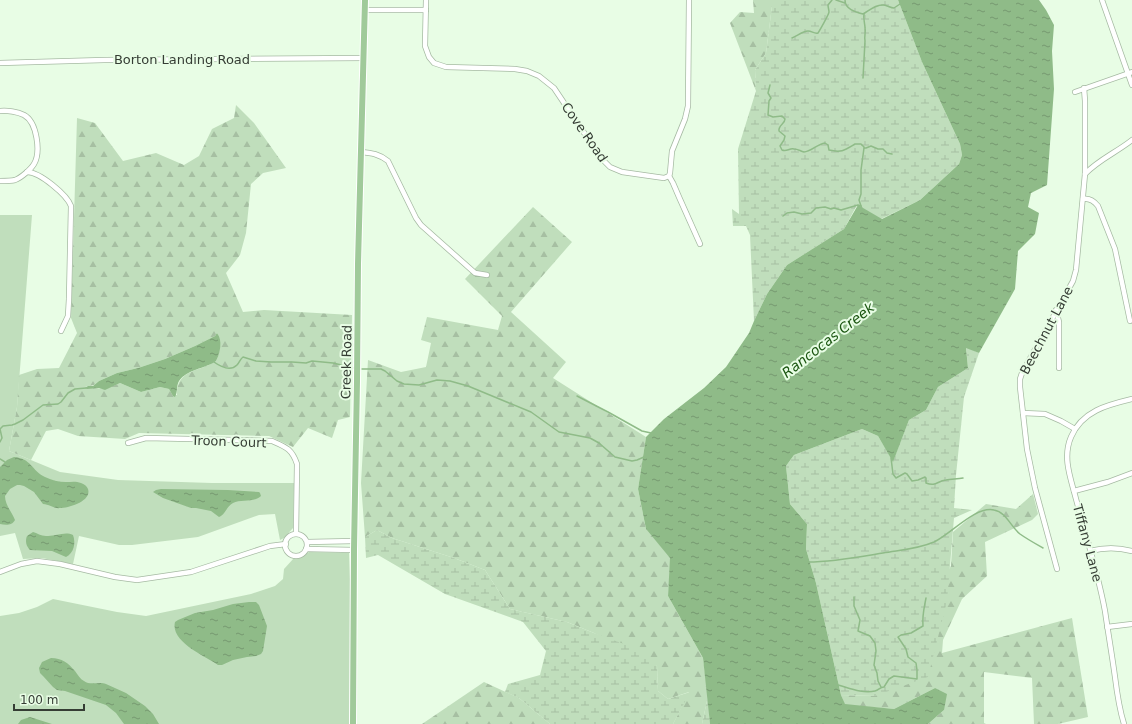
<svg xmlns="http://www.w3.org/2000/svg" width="1132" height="724" viewBox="0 0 1132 724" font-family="'DejaVu Sans',sans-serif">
  <defs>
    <pattern id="forest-firs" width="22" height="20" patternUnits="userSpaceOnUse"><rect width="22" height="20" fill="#c0debc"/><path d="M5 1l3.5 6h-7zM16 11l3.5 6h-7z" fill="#a6bfa2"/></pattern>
    <pattern id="wetland-marsh" width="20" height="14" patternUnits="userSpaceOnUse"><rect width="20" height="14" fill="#c0debc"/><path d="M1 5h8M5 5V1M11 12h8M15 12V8" fill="none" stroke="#a6bfa2"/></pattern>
    <pattern id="water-ripples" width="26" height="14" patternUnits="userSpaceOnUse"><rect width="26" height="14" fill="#8fbb88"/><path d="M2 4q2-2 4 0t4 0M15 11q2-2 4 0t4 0" fill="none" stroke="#769970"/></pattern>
  </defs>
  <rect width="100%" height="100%" fill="#e8fde5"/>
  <!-- grass -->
  <g fill="#c0debc">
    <polygon points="0,215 32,215 17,407 9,451 60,472 118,480 212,483 294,483 293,528 284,538 280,540 275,514 259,515 198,537 132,545 119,545 79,536 73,564 42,558 23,559 15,533 0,536"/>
    <polygon points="309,552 349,553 353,658 352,724 0,724 0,616 19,613 37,607 53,599 117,612 146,616 251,594 275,586 283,579 284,569 294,558 300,557"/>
  </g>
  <!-- forest -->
  <g fill="url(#forest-firs)" fill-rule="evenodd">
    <polygon points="753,0 772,0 772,6 766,53 755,70 756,91 730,23 740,12 754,13"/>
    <path d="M236,105L254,123L286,168L263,173L251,184L246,233L240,255L226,273L243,312L264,310L352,315L350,417L338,420L332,438L308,428L293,447L269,436L139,433L125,439L78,436L58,429L46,431L31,460L9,451L17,407L19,375L37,369L59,368L77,333L71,318L77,118L95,123L123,161L156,153L184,165L199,156L212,129L234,118ZM217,333C222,340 220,354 216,361C200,372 176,369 177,395H173L169,389L160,387L141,392L120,383L105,389L85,387L94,385L99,381L117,373L138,368L165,359L195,346L215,336Z"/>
    <polygon points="533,207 572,242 511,312 566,362 553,378 646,437 638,489 646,529 671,558 668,596 703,658 708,696 702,724 673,724 689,692 668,699 658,691 657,666 594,633 567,622 510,609 485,570 454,558 392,538 377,530 365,537 361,483 368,360 401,372 426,367 431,343 421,340 427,317 498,330 502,316 465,279"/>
    <polygon points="1033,494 1038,514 1032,520 985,542 987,576 962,599 943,640 942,653 1072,618 1088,717 1058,724 1034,724 1032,678 984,672 984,723 986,724 928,724 944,710 935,688 894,709 845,705 841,695 875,696 951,566 953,532 986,504 1016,509"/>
    <polygon points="484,682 519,698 550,724 422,724"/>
  </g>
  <!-- wetland -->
  <g fill="url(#wetland-marsh)">
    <polygon points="772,0 898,0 922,62 960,144 962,155 959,164 920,200 881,219 857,205 844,229 787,265 767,294 754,321 750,235 746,226 733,226 732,209 739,214 738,149 756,91 755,70 766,53 772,6"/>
    <polygon points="966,347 979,353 964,397 956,475 954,508 972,510 954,518 947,601 928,677 875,696 841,695 816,583 806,549 807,524 790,504 786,466 794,455 862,429 878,436 893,461 909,420 926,410 938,387 968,368"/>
    <polygon points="377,530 392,538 454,558 485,570 510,609 567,622 594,633 646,652 657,666 658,691 668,699 690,692 673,724 550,724 519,698 505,692 508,684 540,675 546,651 523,622 445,594 378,555 366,558 365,537"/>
    <polygon points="708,696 710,724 702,724"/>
  </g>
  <!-- water -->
  <g fill="url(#water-ripples)">
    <polygon points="898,0 1039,0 1046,10 1054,25 1052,51 1054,89 1047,185 1031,193 1028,207 1039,213 1035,234 1018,251 1015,289 979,353 966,348 968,368 938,387 926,410 909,420 893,462 878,436 862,429 794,455 786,466 790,504 807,524 806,549 816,583 841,695 845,704 894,709 935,688 947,694 944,710 928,724 710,724 703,658 668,596 670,558 646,529 638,489 646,437 664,419 704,388 726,367 749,333 754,321 767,294 787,265 844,229 858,205 882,219 920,200 959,164 962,155 960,144 922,62"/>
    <path d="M217,333C223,340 220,354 216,361C205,369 187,369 179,381C176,386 178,392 175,397L173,396L169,389L160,387L141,392L120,383L105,390L99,388L87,389L85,388L88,386H93L99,381L117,373L138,368L165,359L195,346L215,336Z"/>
    <path d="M14,457C31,458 32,471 45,477C51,480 59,482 66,482C71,482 76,481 81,483C84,484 87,486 88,489C92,501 69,508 60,508C54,509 49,504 43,504L34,492L24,486L20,485H17L10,489L5,496C5,505 12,512 15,520C12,526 5,525 0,524V467L7,460Z"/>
    <path d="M161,489L228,490L259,492L260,493L261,496C254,503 241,499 233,503C226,507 226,514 219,517L211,511L196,508H191L163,498L153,492L156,490Z"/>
    <path d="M33,532C37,533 41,536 46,536C55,537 64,531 73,535C76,543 74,553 66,557L52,551L30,550C26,546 25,541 27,536Z"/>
    <path d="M249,602H256L259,605L267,626L263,651L261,654L256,656L247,657L233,660L222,665H218C205,656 170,642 175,622L178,620L195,613L213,610L233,604Z"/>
    <path d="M51,658C62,658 68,663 75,671C78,675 80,679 84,681C91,686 99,681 106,684L126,693L145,706L153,714L159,724H124L116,713L106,705L65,691L57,690L53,687L43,676L40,673L39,668L42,662Z"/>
    <polygon points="30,717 52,724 18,724 21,720"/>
  </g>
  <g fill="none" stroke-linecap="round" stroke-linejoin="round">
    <!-- stream -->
    <g stroke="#8fbb88" stroke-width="1.5">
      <polyline points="836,0 845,3"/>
      <path d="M845,0C845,9 855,12 863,14C870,10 876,4 884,5C888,6 891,8 894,8L900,4L902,0"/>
      <path d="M792,38C797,36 803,31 808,31C812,31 814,34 818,33C820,30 829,14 829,12C829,10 828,7 828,5L832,0"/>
      <path d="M863,78L865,41C864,36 866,32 865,28C865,23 863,19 864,14"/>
      <path d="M770,85L768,93L771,98L769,101L768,115L773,117L782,116L785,119C785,124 778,125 779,131L785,136L784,140L780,146L782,150C787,152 789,148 794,149C798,149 800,151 804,152C811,152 817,144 825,143L828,145L829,150C842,153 845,150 855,144H861L864,147"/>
      <polyline points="864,148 866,148 871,146 878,149 883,149 887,153 892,154"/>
      <polyline points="862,209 859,200 861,194 861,170 864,148"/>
      <polyline points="783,216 787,213 794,212 802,214 811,213 816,208 825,207 831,209 834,208 841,210 858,205 861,206"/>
      <path d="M214,362C221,367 230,372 237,365C240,362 240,359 243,357L256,361L271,362H292L306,363L312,361L333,363L354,368"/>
      <polyline points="362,369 381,369 385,371 397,381 404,384 419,385 437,380 450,381 468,386 531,412 559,432 590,438 599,443 615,457 632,461 637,460 644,457"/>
      <polyline points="577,396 608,412 642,431 651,433"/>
      <polyline points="0,442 2,438 0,429 3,426 12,425 15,424 23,420 43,405 58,404 61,402 68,393 75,389 86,388"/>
      <path d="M891,458L893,474L896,478L905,473L907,474L912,481L918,480L925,477L926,478V483C936,487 937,481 946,480C951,479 957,479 963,478"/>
      <polyline points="0,459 5,462"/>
      <path d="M808,562C833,562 859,557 883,553C900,550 918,549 934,542C951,534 975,506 994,510C1006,512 1011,527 1020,534C1027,539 1036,544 1043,548"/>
      <polyline points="854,597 854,606 860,620 858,631 870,636 875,643 876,651 874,665 877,673 878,681 881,687"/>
      <path d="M838,685C849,688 863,694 875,691C879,690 880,687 884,687L889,679L894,676L917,679V670L916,663L908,657L906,649L898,637L901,635L911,633L923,626C922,615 924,609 926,598"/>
    </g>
    <defs>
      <g id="minor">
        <polyline points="426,0 425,46 429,57 434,63 446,67 515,69 527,71 539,76 554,88 601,158 610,167 622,172 664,178 669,176 670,173 672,151 685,119 688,106 689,0"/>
        <polyline points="1102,0 1132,85"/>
        <polyline points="365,10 426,10"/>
        <polyline points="0,63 104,60 364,58"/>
        <polyline points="1075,92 1132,72"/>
        <path d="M0,111C7,110 18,112 24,115C37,122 41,152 34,164C31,169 21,178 15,180C11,181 5,181 0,181"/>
        <path d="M361,152C372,153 379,154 388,161L416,218L421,225L475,273L487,275"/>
        <path d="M27,172C40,172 67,195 71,206L69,299L68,316L61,331"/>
        <path d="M1085,174C1098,160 1117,152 1132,140"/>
        <polyline points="669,176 673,183 679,197 700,244"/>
        <path d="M1083,199C1089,198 1094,201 1098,206L1115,249L1130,321"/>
        <polyline points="1056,310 1059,322 1059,368"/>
        <polyline points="1023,413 1045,414 1061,421 1075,429"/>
        <path d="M128,443L146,438L272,441C286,447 292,449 297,464L296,534"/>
        <polyline points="1074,491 1108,482 1132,473"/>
        <circle cx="296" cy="545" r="11"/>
        <polyline points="307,542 354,541"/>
        <polyline points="306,549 354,550"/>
        <path d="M1090,551C1105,547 1117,547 1132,551"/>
        <polyline points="1057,569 1035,488 1027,449 1020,387 1020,379 1022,373 1073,281 1076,270 1085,174 1085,101 1084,88"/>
        <polyline points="0,572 21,564 37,561 60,564 115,577 137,580 191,572 270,546 286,544"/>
        <polyline points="1107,627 1132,624"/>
        <path d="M1124,724C1119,708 1117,693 1115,677C1112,655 1108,632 1105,611C1098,573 1086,536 1076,499C1071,479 1062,458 1071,437C1082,411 1107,405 1132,399"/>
      </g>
      <polyline id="major" points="353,724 354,550 357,381 358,264 365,0"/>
    </defs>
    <!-- minor casing -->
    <use href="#minor" stroke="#a6baa3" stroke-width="6"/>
    <!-- major casing -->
    <use href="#major" stroke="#fff" stroke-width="8"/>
    <!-- minor -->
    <use href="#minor" stroke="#fff" stroke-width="4.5"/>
    <!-- major -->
    <use href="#major" stroke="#a0ca9a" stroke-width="6"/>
  </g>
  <g text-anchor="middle" stroke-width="4" stroke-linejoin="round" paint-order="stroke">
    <!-- street labels -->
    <g font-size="13" fill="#353d34" stroke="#e8fde5">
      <text x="182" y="64">Borton Landing Road</text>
      <text transform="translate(585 132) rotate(55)" y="5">Cove Road</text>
      <text transform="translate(1046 330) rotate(-62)" y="5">Beechnut Lane</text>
      <text transform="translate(346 362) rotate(-89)" y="5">Creek Road</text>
      <text transform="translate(229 441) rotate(2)" y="5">Troon Court</text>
      <text transform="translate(1088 543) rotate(75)" y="5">Tiffany Lane</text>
    </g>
    <!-- water labels -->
    <g font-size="14" font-style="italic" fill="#1b5611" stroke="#e8fde5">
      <text transform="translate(828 340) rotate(-38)" y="5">Rancocas Creek</text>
    </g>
  </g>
  <!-- scale -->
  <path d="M14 704v6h70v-6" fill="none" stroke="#353d34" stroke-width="2"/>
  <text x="20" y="704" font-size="12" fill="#353d34" stroke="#e8fde5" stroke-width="3" paint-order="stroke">100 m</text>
</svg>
